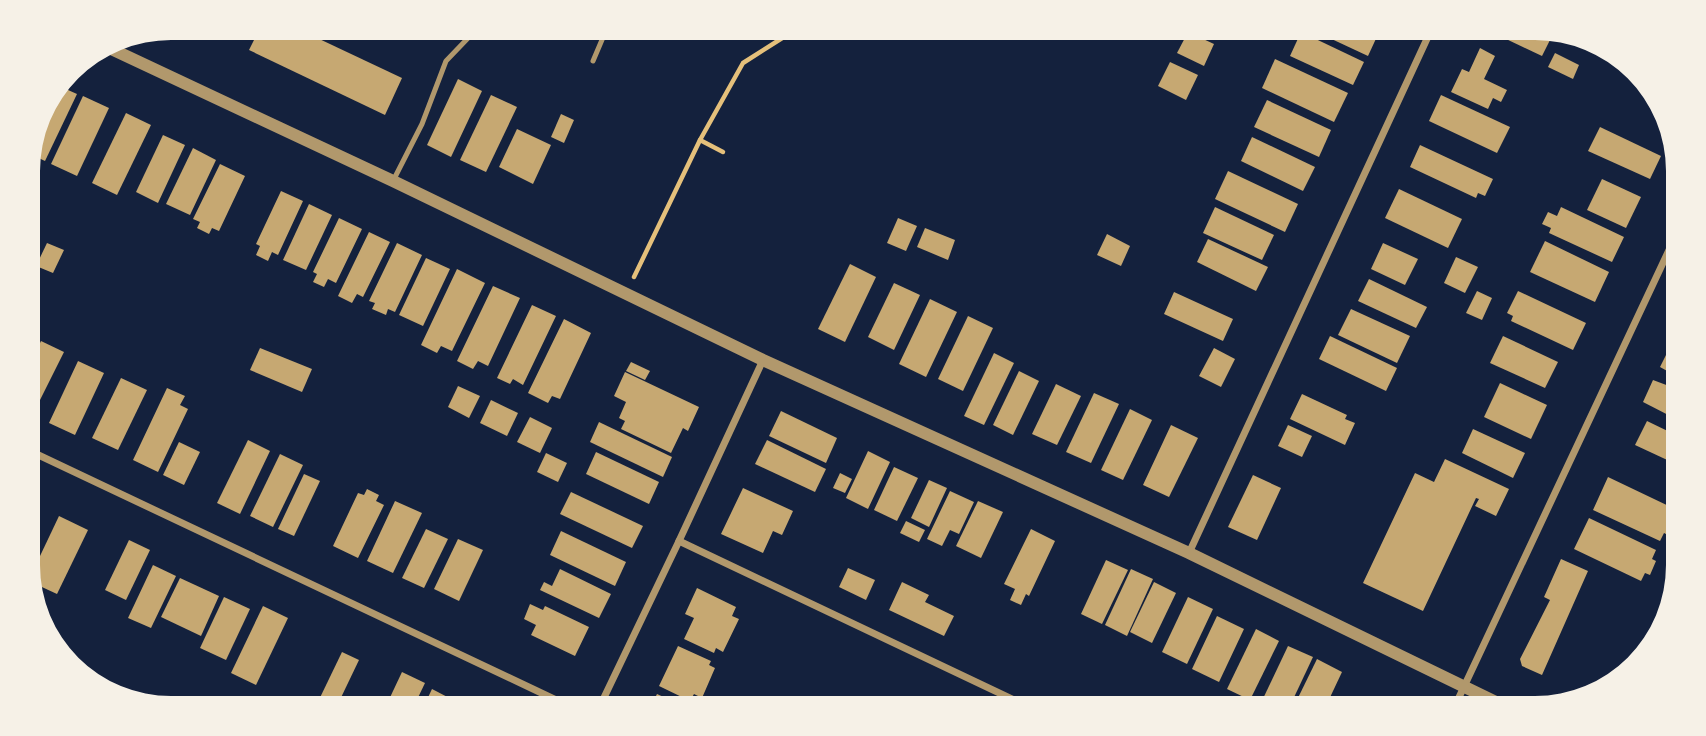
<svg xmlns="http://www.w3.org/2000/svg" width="1706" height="736" viewBox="0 0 1706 736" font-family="Inter,sans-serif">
  <rect width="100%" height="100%" fill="#14213d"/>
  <!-- building -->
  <g fill="#c6a872">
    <polygon points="260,28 296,28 402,78 385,115 249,50"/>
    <polygon points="1308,28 1375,28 1380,30 1368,56"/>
    <polygon points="1483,28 1535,28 1552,36 1542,56"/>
    <polygon points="1188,32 1214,44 1204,66 1177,53"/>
    <polygon points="1301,32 1364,62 1353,85 1290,56"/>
    <polygon points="1480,48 1495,56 1484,79 1507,90 1501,102 1493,98 1488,109 1451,92 1462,69 1469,72"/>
    <polygon points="1555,53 1579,65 1573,79 1548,67"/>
    <polygon points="1275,59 1348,93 1334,122 1262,88"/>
    <polygon points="1170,62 1198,75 1186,100 1158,86"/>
    <polygon points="458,79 482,91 451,157 427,145"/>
    <polygon points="59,86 77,94 45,161 30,154 43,108"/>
    <polygon points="491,95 517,107 486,172 460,160"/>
    <polygon points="1441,95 1510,127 1497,153 1429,121"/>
    <polygon points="83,96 109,108 77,176 51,164"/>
    <polygon points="1267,100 1331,130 1319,157 1254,127"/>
    <polygon points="126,113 151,125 117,195 92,183"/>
    <polygon points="561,114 574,120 564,143 551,137"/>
    <polygon points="1600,127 1661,156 1650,179 1588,151"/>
    <polygon points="517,129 551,145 533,184 499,167"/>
    <polygon points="163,135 185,145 158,203 136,192"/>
    <polygon points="1252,137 1315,167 1303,191 1241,161"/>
    <polygon points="1420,145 1493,179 1485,196 1478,193 1476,198 1410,167"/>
    <polygon points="193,148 216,160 190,215 166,204"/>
    <polygon points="220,164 245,176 219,231 212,228 209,234 197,228 200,222 193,219"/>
    <polygon points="1228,171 1298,204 1285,232 1215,199"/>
    <polygon points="1602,179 1641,197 1626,228 1587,210"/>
    <polygon points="1399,189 1462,219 1448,248 1385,218"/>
    <polygon points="281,191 303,201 278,255 272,252 268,261 256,255 260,246 256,244"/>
    <polygon points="309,204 332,215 306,270 283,260"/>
    <polygon points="1215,207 1274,235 1262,260 1203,233"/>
    <polygon points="1561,207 1624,237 1612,262 1549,233 1551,228 1542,224 1548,212 1557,216"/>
    <polygon points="339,218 362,229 336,283 328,279 324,287 313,282 317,274 313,272"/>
    <polygon points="898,218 917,226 906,251 887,243"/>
    <polygon points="925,228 955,240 948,260 917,247"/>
    <polygon points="369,232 390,242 363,297 357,294 352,303 338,296"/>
    <polygon points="1107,234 1130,246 1121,266 1097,255"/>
    <polygon points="1208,239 1268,267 1256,291 1197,262"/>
    <polygon points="1545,241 1609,272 1595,302 1530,272"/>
    <polygon points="47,243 64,250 53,273 36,266"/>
    <polygon points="397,243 422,255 395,312 388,309 386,315 372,309 375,303 369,301"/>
    <polygon points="1383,243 1418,259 1405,285 1371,269"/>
    <polygon points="1456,257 1478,267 1465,293 1444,283"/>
    <polygon points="426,258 450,269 423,326 399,315"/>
    <polygon points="850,264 876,277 845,342 818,329"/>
    <polygon points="457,269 485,283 452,351 441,346 437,353 421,345"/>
    <polygon points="1369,279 1427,307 1416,328 1358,301"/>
    <polygon points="894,283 920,295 894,350 868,337"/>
    <polygon points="493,286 520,298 488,366 478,361 473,369 457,361"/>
    <polygon points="1477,291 1492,298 1482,320 1466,313"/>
    <polygon points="1518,291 1586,323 1573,350 1511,321 1513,316 1507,313"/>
    <polygon points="1174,292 1233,319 1223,341 1164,314"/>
    <polygon points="930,299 957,312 926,377 899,364"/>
    <polygon points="532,305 556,316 523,385 513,379 510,384 497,378"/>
    <polygon points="1351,309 1410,336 1397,363 1338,335"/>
    <polygon points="968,316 993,328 963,391 938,379"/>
    <polygon points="564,319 591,333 560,399 552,396 548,403 528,393"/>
    <polygon points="1330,336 1397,368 1386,391 1319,359"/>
    <polygon points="1503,336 1558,362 1545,388 1490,363"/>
    <polygon points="41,341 64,352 32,416 30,415 29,366"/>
    <polygon points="1671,345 1677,348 1677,380 1667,375 1669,372 1660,367"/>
    <polygon points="260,348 312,369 302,392 250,370"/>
    <polygon points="1214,348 1235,359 1221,387 1199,376"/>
    <polygon points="994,353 1014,363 984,425 964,416"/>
    <polygon points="78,361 104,373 75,435 49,423"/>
    <polygon points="631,362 650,371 645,380 626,371"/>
    <polygon points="1019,371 1039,381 1013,435 993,425"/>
    <polygon points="625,372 699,407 688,431 683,428 671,453 621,429 625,421 619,418 626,402 614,396"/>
    <polygon points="121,378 147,390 118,450 92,438"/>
    <polygon points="1653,380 1677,389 1678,420 1643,402"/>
    <polygon points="1500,383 1547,405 1531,439 1484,417"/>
    <polygon points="1056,384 1081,396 1057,445 1032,434"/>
    <polygon points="458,386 480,396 469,418 448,407"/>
    <polygon points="167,388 185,396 180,405 188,409 158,472 133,460"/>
    <polygon points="1094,393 1119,404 1091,463 1066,452"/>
    <polygon points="1302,394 1347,415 1345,419 1355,423 1345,445 1290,419"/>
    <polygon points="491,400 518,413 507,436 480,423"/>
    <polygon points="1130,409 1152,420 1123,480 1101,470"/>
    <polygon points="781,411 837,438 826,463 769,436"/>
    <polygon points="530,417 552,428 540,453 517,442"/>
    <polygon points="1647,421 1678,436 1678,465 1635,445"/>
    <polygon points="599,422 672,457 663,477 590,442"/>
    <polygon points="1171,425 1198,438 1169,497 1143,485"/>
    <polygon points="1288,425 1312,436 1302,457 1278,446"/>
    <polygon points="1473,429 1525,453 1513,478 1462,453"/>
    <polygon points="248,440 270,451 240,514 217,503"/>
    <polygon points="767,440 826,469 815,492 755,464"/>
    <polygon points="179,442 200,452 184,485 163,475"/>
    <polygon points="868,451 890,462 868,509 846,498"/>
    <polygon points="596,452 659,482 649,504 586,474"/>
    <polygon points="546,453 567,463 558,482 537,472"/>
    <polygon points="280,454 303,465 273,527 250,516"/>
    <polygon points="1445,459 1509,489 1496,516 1475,506 1479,499 1476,498 1423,611 1363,583 1415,473 1434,482"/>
    <polygon points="894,467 918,478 897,521 874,510"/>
    <polygon points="840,473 852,479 845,493 833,488"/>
    <polygon points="304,474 320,481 294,536 278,529"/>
    <polygon points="1253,475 1281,488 1257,540 1228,527"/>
    <polygon points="1608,477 1675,509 1671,518 1677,521 1670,536 1664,533 1660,541 1593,510"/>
    <polygon points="929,480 947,488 929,527 911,518"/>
    <polygon points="743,488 793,511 782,535 773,531 763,553 721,534"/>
    <polygon points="367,489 379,495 376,501 384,505 358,558 333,546 358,493 364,495"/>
    <polygon points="950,491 974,502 959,534 950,530 942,546 927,539"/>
    <polygon points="571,492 643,526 632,548 560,514"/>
    <polygon points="395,501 422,513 393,573 367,561"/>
    <polygon points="978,501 1003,512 981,558 956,546"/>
    <polygon points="59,516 88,530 57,594 31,582 31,575"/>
    <polygon points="1589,518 1656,550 1652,559 1656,561 1650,575 1645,573 1641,581 1574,549"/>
    <polygon points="906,521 925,530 919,542 900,533"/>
    <polygon points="426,529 448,539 424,588 402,578"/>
    <polygon points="1031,529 1055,541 1029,596 1026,594 1021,605 1010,600 1015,589 1004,584"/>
    <polygon points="561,531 626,562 615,586 550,555"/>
    <polygon points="458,539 483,550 459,601 434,589"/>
    <polygon points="129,540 150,550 126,600 105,590"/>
    <polygon points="1561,559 1588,571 1542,675 1522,666 1520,659 1550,600 1544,597"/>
    <polygon points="1106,560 1128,570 1102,624 1081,614"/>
    <polygon points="153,565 176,576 151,628 128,618"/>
    <polygon points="848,568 875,580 866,600 839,587"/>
    <polygon points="560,569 611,594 599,618 540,590 544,582 552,586"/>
    <polygon points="1131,569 1153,579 1127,636 1105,625"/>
    <polygon points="180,578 219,596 201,636 161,617"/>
    <polygon points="902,582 929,595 925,602 954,616 944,636 889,610"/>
    <polygon points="1154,582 1176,593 1152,643 1130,632"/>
    <polygon points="697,588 736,607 732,616 739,619 723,652 716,648 714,653 684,639 694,618 685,614"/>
    <polygon points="224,597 250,609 226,660 200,648"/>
    <polygon points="1188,597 1213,609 1187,664 1162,652"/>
    <polygon points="530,604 543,610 545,606 589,627 575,656 531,635 536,625 524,619"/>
    <polygon points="263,606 288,618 256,685 231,673"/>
    <polygon points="1217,616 1244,629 1219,682 1192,669"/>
    <polygon points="1256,629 1279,641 1250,700 1227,689"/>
    <polygon points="678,646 711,661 709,665 715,668 702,698 694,694 690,701 659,686"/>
    <polygon points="1288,646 1313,657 1289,708 1266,708 1260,705"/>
    <polygon points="342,652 359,660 336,708 315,708"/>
    <polygon points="1317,659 1342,672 1325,708 1303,708 1295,704"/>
    <polygon points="402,672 425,683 413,708 385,708"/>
    <polygon points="432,689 459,703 456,708 423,708"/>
    <polygon points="657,694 688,708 650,708"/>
    <polygon points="920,697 941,708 915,708"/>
  </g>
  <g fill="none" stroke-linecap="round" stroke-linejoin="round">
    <!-- path -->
    <g stroke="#e5c07b" stroke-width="4.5">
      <polyline points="700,140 723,152"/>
      <polyline points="634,277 700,140 743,63 798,28"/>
    </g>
    <!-- service -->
    <g stroke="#b1986c" stroke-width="5">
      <polyline points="593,61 607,28"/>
      <polyline points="393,181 422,124 446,61 470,36 483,28"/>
    </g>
    <!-- minor -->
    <g stroke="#b1986c" stroke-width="7">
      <polyline points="30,451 573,708"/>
      <polyline points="679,541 1031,708"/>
      <polyline points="1189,553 1432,28"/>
      <polyline points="599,708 679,541 763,360"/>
      <polyline points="1454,708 1677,233"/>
    </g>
    <!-- tertiary -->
    <polyline stroke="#b1986c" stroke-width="12" points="105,46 393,181 763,360 1189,553 1508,708"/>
  </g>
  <!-- crop -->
  <path d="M0 0H1706V736H0ZM171 40H1535A131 131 0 0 1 1666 171V565A131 131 0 0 1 1535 696H171A131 131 0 0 1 40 565V171A131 131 0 0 1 171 40Z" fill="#f6f1e7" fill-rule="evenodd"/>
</svg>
